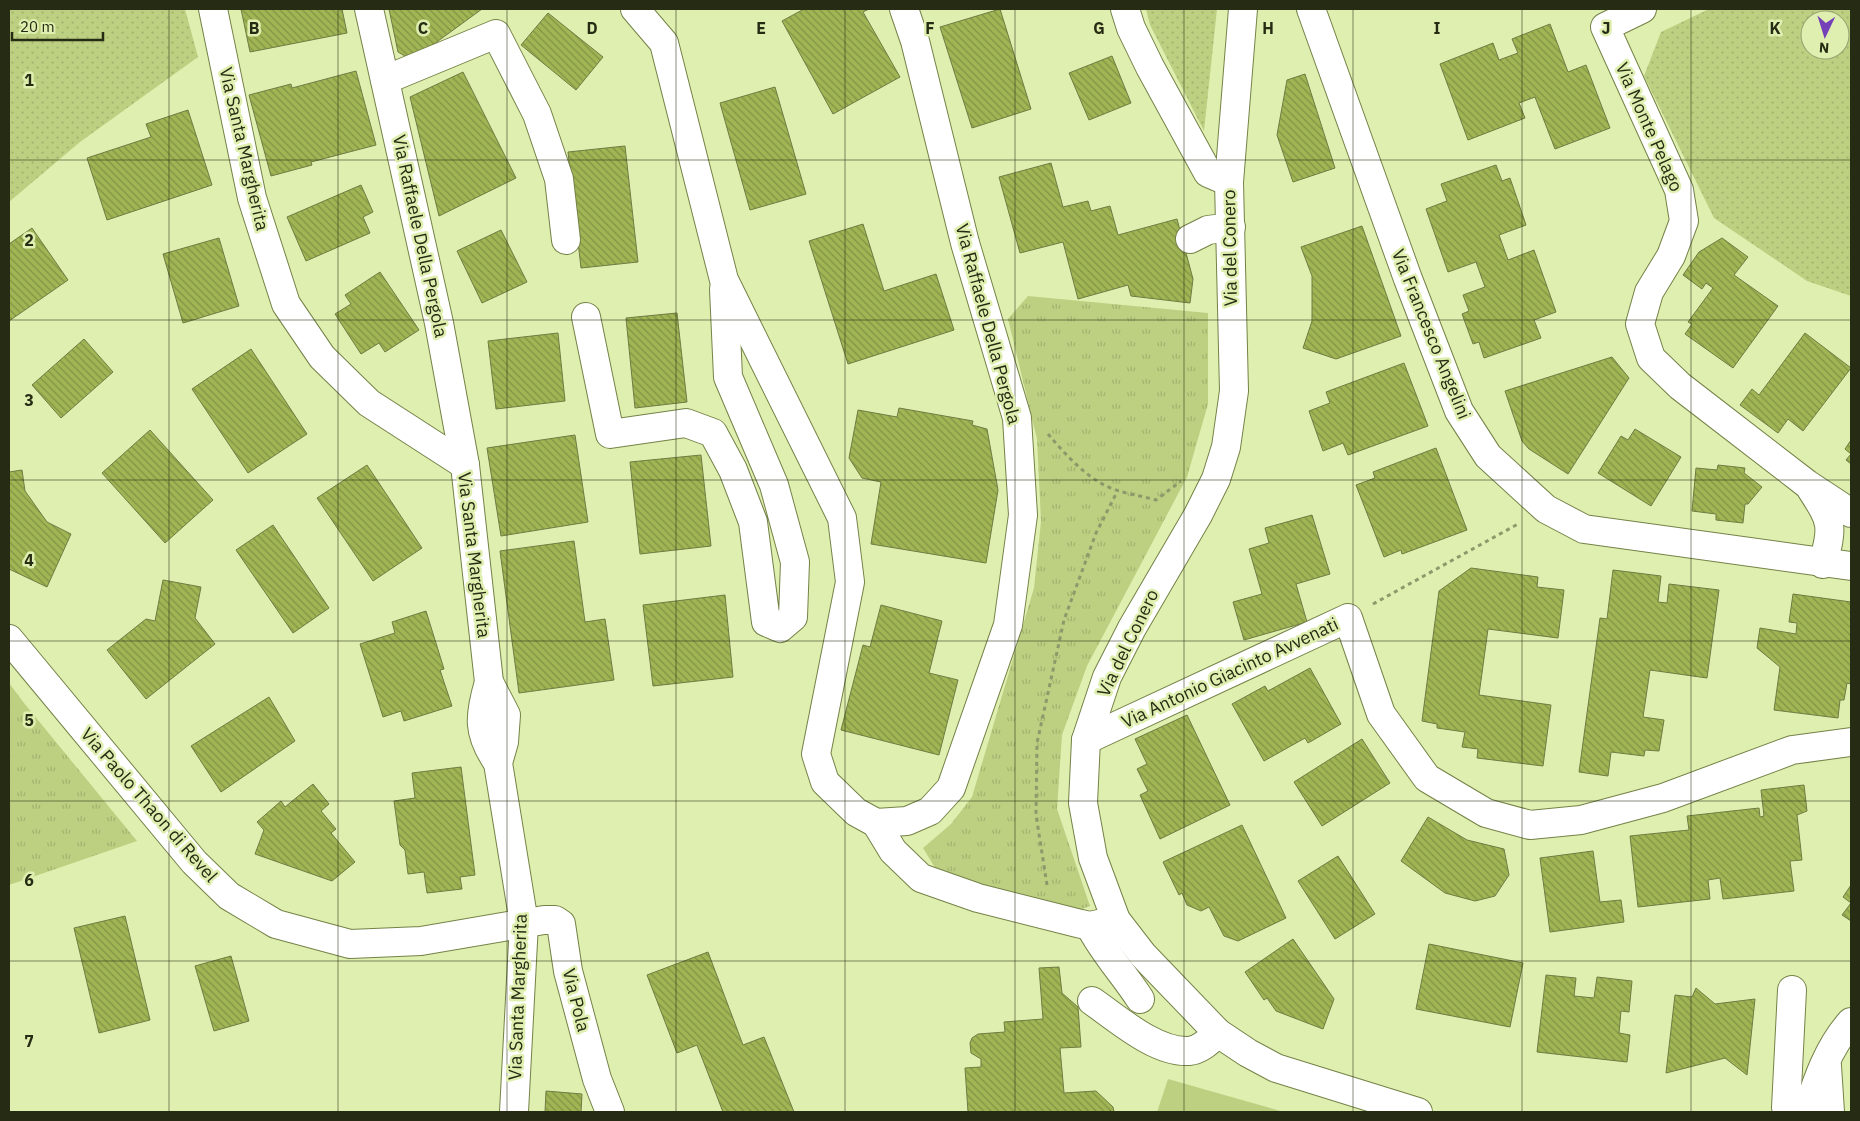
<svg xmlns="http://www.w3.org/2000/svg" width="1860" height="1121" viewBox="0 0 1860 1121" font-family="'IBM Plex Sans',sans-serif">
  <defs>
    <pattern id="grass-dots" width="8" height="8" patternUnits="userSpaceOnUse" patternTransform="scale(1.25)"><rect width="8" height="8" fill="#bdd081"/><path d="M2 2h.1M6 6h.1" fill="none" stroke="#a2b36f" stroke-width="1.8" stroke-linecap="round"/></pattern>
    <pattern id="park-tufts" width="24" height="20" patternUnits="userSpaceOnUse" patternTransform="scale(1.25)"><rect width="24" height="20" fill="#bdd081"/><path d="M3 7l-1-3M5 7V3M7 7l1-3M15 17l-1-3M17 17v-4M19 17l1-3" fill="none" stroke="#a2b36f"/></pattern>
    <pattern id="building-back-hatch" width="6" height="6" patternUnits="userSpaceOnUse" patternTransform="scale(1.25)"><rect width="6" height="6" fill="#a0b554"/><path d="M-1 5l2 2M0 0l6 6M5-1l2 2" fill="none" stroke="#829344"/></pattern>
  </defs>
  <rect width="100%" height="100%" fill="#dfefb0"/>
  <!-- grass -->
  <g fill="url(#grass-dots)" fill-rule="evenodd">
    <polygon points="9,9 185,9 198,57 80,142 9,202"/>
    <polygon points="1146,9 1217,9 1204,131 1150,25"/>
    <path d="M1709,9H1851V296L1807,281L1714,218L1644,76L1661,32ZM1810,20H1840V50H1810Z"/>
  </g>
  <!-- park -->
  <g fill="url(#park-tufts)">
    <polygon points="1028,296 1208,313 1208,404 1187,477 1087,666 1062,735 1057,809 1090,906 1079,910 942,879 923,848 951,824 972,797 1034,588 1041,521 1037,439 1008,319"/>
    <polygon points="9,683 24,703 137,841 9,885"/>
  </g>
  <!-- pitch -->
  <polygon fill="#bdd081" points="1168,1079 1284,1112 1157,1112"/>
  <!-- building -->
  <g fill="url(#building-back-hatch)" stroke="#6f7c42">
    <polygon points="241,9 342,9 347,33 250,52"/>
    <polygon points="389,9 482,9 412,60 398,52"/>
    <polygon points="804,9 869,9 863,12 900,77 833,114 782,21"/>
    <polygon points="1000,9 1031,109 972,128 940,27"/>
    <polygon points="548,13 603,57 576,90 521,45"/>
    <polygon points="1550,24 1568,72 1586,65 1610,128 1555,149 1535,97 1519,103 1525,118 1468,140 1440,64 1493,43 1499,60 1518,53 1512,39"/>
    <polygon points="1112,56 1131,103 1089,120 1069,73"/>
    <polygon points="356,71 376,145 311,162 312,165 271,176 249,95 291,84 292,88"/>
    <polygon points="463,72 516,178 439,216 410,97"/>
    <polygon points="1305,74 1335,168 1293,182 1277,135 1287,80"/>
    <polygon points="775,87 806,194 750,210 720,103"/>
    <polygon points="188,110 212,185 107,220 87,158 151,137 146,124"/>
    <polygon points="625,146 638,262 581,268 568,152"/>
    <polygon points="1051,163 1063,207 1088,201 1091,211 1110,206 1118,235 1177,219 1193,279 1190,303 1131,296 1128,285 1078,299 1063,242 1020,253 999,177"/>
    <polygon points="1496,165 1502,181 1510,178 1526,225 1499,235 1508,260 1534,250 1556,312 1534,320 1541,338 1484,358 1479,342 1473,344 1462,314 1469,311 1463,295 1485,287 1476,262 1448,272 1426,209 1447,201 1441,184"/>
    <polygon points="361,185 373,212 363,217 370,233 306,261 287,217"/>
    <polygon points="863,224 884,291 936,274 954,330 848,364 809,241"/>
    <polygon points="1362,226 1401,336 1336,359 1303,348 1312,321 1312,276 1301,247"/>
    <polygon points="32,228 68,280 9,321 9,244"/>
    <polygon points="501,230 527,282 482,303 457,251"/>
    <polygon points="219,238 239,306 183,323 163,254"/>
    <polygon points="1722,238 1748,257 1734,275 1778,306 1733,368 1685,334 1692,324 1688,322 1713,288 1706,283 1702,289 1683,275 1699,252"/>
    <polygon points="380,272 419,330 385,352 379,343 361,354 335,314 351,304 345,295"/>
    <polygon points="677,313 687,402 635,408 626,318"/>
    <polygon points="558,333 565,401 496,409 488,341"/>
    <polygon points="1805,333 1851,368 1803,431 1788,419 1778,433 1740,405 1752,389 1759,395"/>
    <polygon points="84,339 113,372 61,418 32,385"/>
    <polygon points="251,349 307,434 248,473 192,389"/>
    <polygon points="1612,357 1629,378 1568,474 1529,449 1522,441 1505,391"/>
    <polygon points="1404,363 1428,426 1348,455 1343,443 1323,451 1309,411 1330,403 1326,392"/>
    <polygon points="899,408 973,421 972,425 987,429 998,490 986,563 871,544 881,482 862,478 849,458 858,410 897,417"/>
    <polygon points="1635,429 1681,457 1651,506 1598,473 1621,436 1628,440"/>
    <polygon points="150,430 213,500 165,543 102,473"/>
    <polygon points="575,435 588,522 501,536 487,448"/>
    <polygon points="1851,440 1851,464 1846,460 1851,454 1845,449"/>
    <polygon points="1436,448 1467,530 1402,554 1401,550 1384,557 1356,485 1375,478 1373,472"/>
    <polygon points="701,455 711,546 640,554 630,462"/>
    <polygon points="367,465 422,548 373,581 317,498"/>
    <polygon points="1718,465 1745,468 1744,473 1762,487 1748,504 1745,504 1743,523 1716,520 1716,514 1692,511 1696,468 1717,470"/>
    <polygon points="22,470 25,491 47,522 71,534 47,587 9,569 9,472"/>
    <polygon points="1312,515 1330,574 1296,584 1307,622 1244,640 1233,602 1262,594 1249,549 1269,543 1265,528"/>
    <polygon points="273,525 329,608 293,633 236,550"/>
    <polygon points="574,541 585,622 605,619 614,680 519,693 500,551"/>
    <polygon points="1471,568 1538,577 1537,587 1564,590 1558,638 1488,629 1479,695 1551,705 1543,766 1477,758 1478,749 1462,747 1465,732 1437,728 1437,724 1422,721 1439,591"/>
    <polygon points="1613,570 1661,576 1658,602 1667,603 1669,584 1719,590 1707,678 1650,670 1643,717 1664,720 1659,751 1645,750 1644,756 1611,752 1608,776 1579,772 1600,618 1607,619"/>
    <polygon points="163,580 201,587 195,618 215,644 146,699 107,650 146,619 155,621"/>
    <polygon points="1793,594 1851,602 1851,684 1847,683 1844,700 1840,700 1838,718 1774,710 1780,667 1757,648 1760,628 1796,634 1797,623 1789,622"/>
    <polygon points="725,595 733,677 653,686 643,605"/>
    <polygon points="881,605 942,621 929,673 958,680 939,755 841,730 863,645 870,647"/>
    <polygon points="426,611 444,669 440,670 452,706 404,721 401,711 383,717 360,644 395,633 392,622"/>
    <polygon points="1310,668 1341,724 1308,743 1305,738 1264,761 1232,704 1265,686 1268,691"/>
    <polygon points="269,697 295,741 221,792 191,746"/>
    <polygon points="1187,715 1230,805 1160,839 1140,795 1148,791 1137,769 1147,764 1135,739"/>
    <polygon points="1362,739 1390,783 1322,826 1294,782"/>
    <polygon points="461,767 475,875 460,877 462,889 427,893 424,872 408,874 405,850 400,845 394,801 415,798 412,773"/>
    <polygon points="313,784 329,804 321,811 336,829 331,833 355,862 332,881 255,854 264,830 257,822 281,801 285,807"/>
    <polygon points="1804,785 1807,811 1797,815 1802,860 1790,861 1794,891 1723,899 1720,878 1708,880 1710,899 1638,907 1630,836 1689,830 1687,816 1759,808 1760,817 1764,816 1761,790"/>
    <polygon points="1428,817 1467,840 1504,849 1509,875 1495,896 1475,901 1445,893 1401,861"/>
    <polygon points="1242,825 1286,918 1238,941 1224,936 1209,907 1201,911 1187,905 1182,893 1179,895 1163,862"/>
    <polygon points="1593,851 1600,902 1621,900 1624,922 1550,932 1540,858"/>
    <polygon points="1338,856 1375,914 1335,939 1298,881"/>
    <polygon points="1851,885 1851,921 1842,915 1851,903 1843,897"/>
    <polygon points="125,916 150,1020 99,1033 74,928"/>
    <polygon points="1293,939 1334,999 1323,1029 1276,1011 1267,998 1264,1000 1245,972"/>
    <polygon points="1429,944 1523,963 1510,1027 1416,1009"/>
    <polygon points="708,952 743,1045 764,1037 794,1112 723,1112 697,1045 677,1053 647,975"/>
    <polygon points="231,956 249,1021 214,1031 195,966"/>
    <polygon points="1059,967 1062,993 1078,1007 1081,1047 1060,1048 1064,1093 1096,1091 1113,1107 1114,1112 968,1112 965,1068 981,1067 981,1059 971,1053 970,1043 972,1038 978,1034 1005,1032 1004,1022 1043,1019 1039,968"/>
    <polygon points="1546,975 1576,978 1574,996 1594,998 1597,977 1632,981 1629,1012 1621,1011 1619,1033 1630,1035 1627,1062 1537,1052"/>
    <polygon points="1696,988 1715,1004 1755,999 1747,1075 1725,1058 1666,1073 1675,995 1692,997"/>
    <polygon points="546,1091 582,1094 581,1112 545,1112"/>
  </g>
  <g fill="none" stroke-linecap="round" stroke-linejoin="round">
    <defs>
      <g id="minor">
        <polyline points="213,9 252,198 286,304 322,357 369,403 465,465"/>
        <polyline points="369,9 439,323 465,465 489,682 506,715 504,742 498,763 524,923 514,1112"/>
        <polyline points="635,9 664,43 724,280 842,518 850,582 816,754 825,782 856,812 876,823 893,851 921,878 978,898 1077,923 1090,926 1116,920"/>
        <polyline points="1125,9 1131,28 1150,67 1208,173 1229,182"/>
        <polyline points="1311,9 1408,279 1459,411 1488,456 1546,509 1584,529 1851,566"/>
        <polyline points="1642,9 1605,27 1679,190 1684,221 1671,256 1649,292 1640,324 1651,358 1680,386 1807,484 1851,513"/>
        <polyline points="385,80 496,34 537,114 559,179 566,240"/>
        <polyline points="1190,239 1208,230 1231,227"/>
        <polyline points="586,317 610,434 686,423 713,433 733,470 753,522 766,622 780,628 793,617 795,562 774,485 728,377 724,289"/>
        <path d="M1811,489C1833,523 1833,525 1823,564"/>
        <polyline points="9,639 194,862 229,896 276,924 350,944 421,941 544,920 555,920 561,924 568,971 597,1079 610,1112"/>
        <path d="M489,682C479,716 477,733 498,763"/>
        <polyline points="1086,740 1348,618 1381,714 1427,778 1486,813 1530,825 1581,820 1663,798 1792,750 1851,742"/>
        <polyline points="876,823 907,821 930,811 951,788 1008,625 1023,515 1017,418 965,243 915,41 904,9"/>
        <path d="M1090,926C1103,952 1124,974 1140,999"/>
        <path d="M1092,1001C1118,1019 1156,1053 1189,1051C1201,1050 1210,1040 1218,1033"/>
        <polyline points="1827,1066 1830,1112"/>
        <polyline points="1789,1112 1786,1108 1792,990"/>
        <path d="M1807,1112C1817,1080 1829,1046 1851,1022"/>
      </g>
      <polyline id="major" points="1243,9 1229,182 1234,391 1226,447 1216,479 1198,515 1132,628 1107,677 1086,740 1083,803 1093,858 1116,920 1143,955 1218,1033 1248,1053 1276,1068 1418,1112"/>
    </defs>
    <!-- minor casing -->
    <use href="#minor" stroke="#748247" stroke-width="30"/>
    <!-- major casing -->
    <use href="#major" stroke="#748247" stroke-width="30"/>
    <!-- path -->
    <g stroke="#8e996b" stroke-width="3" stroke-dasharray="4 4" stroke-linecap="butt">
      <path d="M1048,434C1066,455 1087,479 1113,489C1127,494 1142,496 1156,500L1181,481"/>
      <polyline points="1373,604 1518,524"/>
      <polyline points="1047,885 1036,815 1037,743 1064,620 1096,533 1118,490"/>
    </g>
    <!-- minor -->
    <use href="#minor" stroke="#fff" stroke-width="28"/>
    <!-- major -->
    <use href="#major" stroke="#fff" stroke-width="28"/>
  </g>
  <!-- grid -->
  <path fill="none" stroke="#262b13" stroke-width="1" stroke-opacity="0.55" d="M169,9V1112M338,9V1112M507,9V1112M676,9V1112M845,9V1112M1015,9V1112M1184,9V1112M1353,9V1112M1522,9V1112M1691,9V1112M9,160H1851M9,320H1851M9,480H1851M9,641H1851M9,801H1851M9,961H1851"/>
  <g text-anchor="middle" stroke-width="5" stroke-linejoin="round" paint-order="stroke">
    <!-- street labels -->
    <g font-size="18" fill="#262b13" stroke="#dfefb0">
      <text transform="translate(1649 127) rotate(66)" y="6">Via Monte Pelago</text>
      <text transform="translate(244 149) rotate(77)" y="6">Via Santa Margherita</text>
      <text transform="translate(420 236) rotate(78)" y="6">Via Raffaele Della Pergola</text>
      <text transform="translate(1230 248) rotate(-91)" y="6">Via del Conero</text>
      <text transform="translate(988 324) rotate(75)" y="6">Via Raffaele Della Pergola</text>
      <text transform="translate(1431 334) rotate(68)" y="6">Via Francesco Angelini</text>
      <text transform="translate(474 555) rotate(83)" y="6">Via Santa Margherita</text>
      <text transform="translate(1128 643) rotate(-64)" y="6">Via del Conero</text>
      <text transform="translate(1230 673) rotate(-25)" y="6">Via Antonio Giacinto Avvenati</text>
      <text transform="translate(149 805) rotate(49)" y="6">Via Paolo Thaon di Revel</text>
      <text transform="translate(518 997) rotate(-88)" y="6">Via Santa Margherita</text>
      <text transform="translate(576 1000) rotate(76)" y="6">Via Pola</text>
    </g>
  </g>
  <g font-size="16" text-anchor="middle" font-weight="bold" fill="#262b13" stroke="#dfefb0" stroke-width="5" stroke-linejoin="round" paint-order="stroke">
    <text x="254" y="34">B</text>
    <text x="423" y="34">C</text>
    <text x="592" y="34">D</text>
    <text x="761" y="34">E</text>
    <text x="930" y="34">F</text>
    <text x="1099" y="34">G</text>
    <text x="1268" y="34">H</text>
    <text x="1437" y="34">I</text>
    <text x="1606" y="34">J</text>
    <text x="1775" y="34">K</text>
    <text x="29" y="86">1</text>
    <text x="29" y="246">2</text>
    <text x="29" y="406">3</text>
    <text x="29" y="566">4</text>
    <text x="29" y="726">5</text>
    <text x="29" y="886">6</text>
    <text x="29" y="1047">7</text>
  </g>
  <!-- border -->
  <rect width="1860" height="1121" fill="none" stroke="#262b13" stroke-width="20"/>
  <!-- north arrow -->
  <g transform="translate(1825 35) rotate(184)"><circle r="24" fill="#dfefb0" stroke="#95a171"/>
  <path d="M0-4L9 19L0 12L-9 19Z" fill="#7441b8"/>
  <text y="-8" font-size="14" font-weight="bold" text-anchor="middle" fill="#262b13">N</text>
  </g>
  <!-- scale -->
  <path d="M12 32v8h91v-8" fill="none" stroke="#262b13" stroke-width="2.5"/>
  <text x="20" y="32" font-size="15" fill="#262b13" stroke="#dfefb0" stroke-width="4" paint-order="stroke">20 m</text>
</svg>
